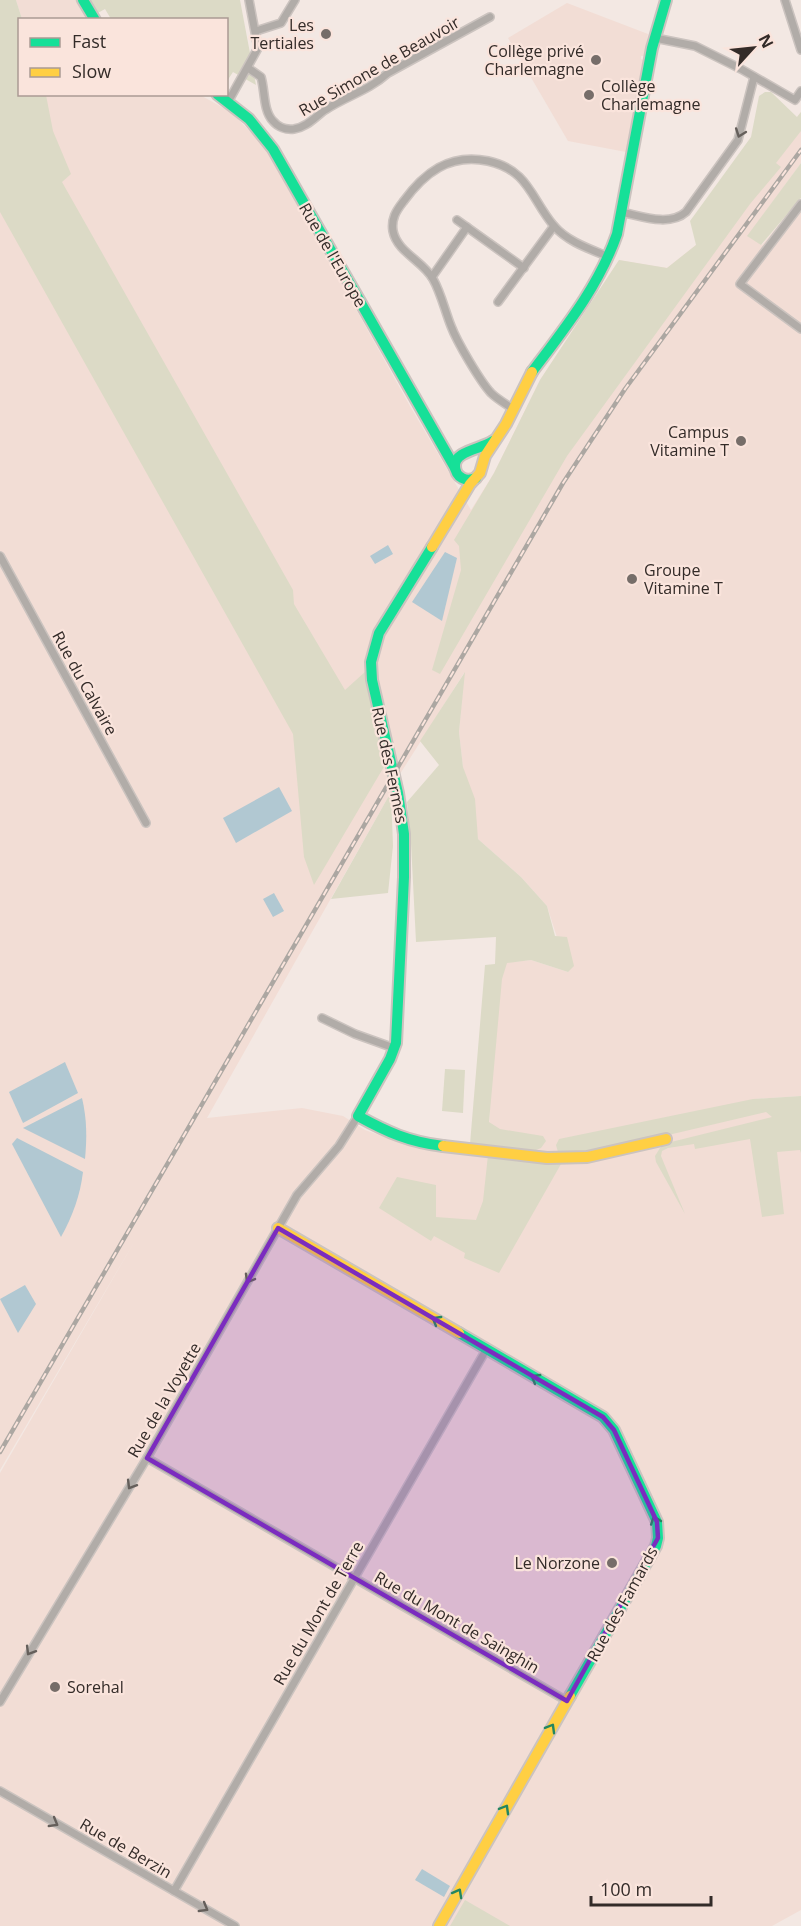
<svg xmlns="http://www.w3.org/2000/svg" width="801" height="1926" viewBox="0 0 801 1926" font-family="'Open Sans',sans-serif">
  <rect width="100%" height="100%" fill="#f3e8e3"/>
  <!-- built -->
  <g fill="#f2ddd5" fill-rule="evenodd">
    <polygon points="16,0 75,0 88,19 22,19"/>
    <polygon points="567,3 648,34 644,56 641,56 641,59 643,60 626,152 568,141 508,38"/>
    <path d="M0,48L20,94L200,95L231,112L266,148L410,406L471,510L494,473L540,380L619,260L667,268L696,245L801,112V163L748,236L762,245L801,198V1096L754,1099L801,1124V1910L772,1926H0V1473L136,1239L0,1470ZM464,673L459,732L463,767L478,839L521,877L547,906L568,972L531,960L495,964L488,1155L418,1149L365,1130L343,1116L302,1108L207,1118L391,792L385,765L393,753L400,774Z"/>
  </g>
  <!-- green -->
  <g fill="#dcdac6">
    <polygon points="0,0 16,0 22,19 20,20 20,94 46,95 53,131 71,174 62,182 293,590 294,604 345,690 366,671 385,765 314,885 304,857 293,734 0,212"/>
    <polygon points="75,0 240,0 256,85 233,72 227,81 226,20 111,19 105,9 87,19"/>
    <polygon points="765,92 771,92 797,117 801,112 801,131 776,163 781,167 750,204 567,456 440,674 432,670 461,570 459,546 454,540 494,473 540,380 619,260 667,268 696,245 690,221 751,137 759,96"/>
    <polygon points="801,163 801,198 761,245 747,236"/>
    <polygon points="465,672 459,732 463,767 475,799 478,839 521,877 547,906 555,936 567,937 574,966 568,972 531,960 507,963 502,979 489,1122 500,1129 543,1136 546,1141 541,1148 531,1152 470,1144 485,965 495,964 496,937 416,942 411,843 407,802 439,765 420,741"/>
    <polygon points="391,792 393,846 388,893 331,899"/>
    <polygon points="445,1069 465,1070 463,1113 442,1111"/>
    <polygon points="801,1096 801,1153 800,1150 777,1152 784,1214 762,1217 750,1139 695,1149 694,1144 668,1148 662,1151 661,1156 685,1214 656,1162 655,1156 660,1148 667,1143 772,1117 766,1112 596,1152 558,1152 556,1145 559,1139 753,1099"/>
    <polygon points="488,1155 561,1164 499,1273 464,1258 465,1253 434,1236 431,1241 379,1208 397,1177 436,1185 436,1217 476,1220 483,1201"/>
    <polygon points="465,1900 510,1926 450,1926"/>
  </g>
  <!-- water -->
  <g fill="#b1c8d2">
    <polygon points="388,545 393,554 375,564 370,556"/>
    <polygon points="445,552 457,558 442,621 412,602"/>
    <polygon points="279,787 292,811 236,843 223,818"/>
    <polygon points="274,893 284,911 273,917 263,899"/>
    <polygon points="65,1062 78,1093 23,1123 9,1092"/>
    <path d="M82,1098C87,1119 87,1138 85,1159L23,1128Z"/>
    <path d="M17,1138L83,1172C80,1196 73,1215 61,1237L12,1144Z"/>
    <polygon points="25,1285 36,1304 18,1333 0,1299"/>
    <polygon points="422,1869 450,1886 444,1897 415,1880"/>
  </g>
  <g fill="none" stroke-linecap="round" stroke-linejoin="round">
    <defs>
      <g id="street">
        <polyline points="785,0 801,50"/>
        <polyline points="256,31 281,23 295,0"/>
        <polyline points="655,38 695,46 741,69 795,100 801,91"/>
        <path d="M248,68L261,77C265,90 263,111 273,121C278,127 286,130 294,129C307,127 315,117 325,110C346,96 368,91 388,73L490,17"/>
        <polyline points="228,102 258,48 249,0"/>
        <polyline points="801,204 740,284 801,329"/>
        <path d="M621,212C641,216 669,227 686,212L738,140L754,77"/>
        <polyline points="457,220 524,268"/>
        <polyline points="432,277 467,227"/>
        <polyline points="498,302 554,226"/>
        <path d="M513,409C506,404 497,399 491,393C480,381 457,342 451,326C445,311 441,293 433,279C423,261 397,252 393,231C391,219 396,211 403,202C424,173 449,153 488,161C529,170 531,199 554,226C568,242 590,249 609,257"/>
        <polyline points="0,556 146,823"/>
        <polyline points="322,1018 355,1034 394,1048"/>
        <polyline points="147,1458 567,1701"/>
        <polyline points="0,1702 147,1458 297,1195 339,1146 358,1116"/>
        <polyline points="0,1791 235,1926"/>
        <polyline points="174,1891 486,1350"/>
      </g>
      <g id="fast">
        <polyline points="83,0 95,20"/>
        <polyline points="217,94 249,119 273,149 455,468"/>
        <path d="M532,372C565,328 599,286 617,234L652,48L666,0"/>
        <path d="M476,478C471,480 467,481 462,478C458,476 455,471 455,466C454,451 482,449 493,441"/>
        <path d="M432,547L379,633L371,662L372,680L398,793L404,834V877L396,1043L390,1059L358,1116C387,1132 409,1142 443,1146"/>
        <polyline points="459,1333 603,1417 614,1430 657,1522 658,1538 656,1546 570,1696"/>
      </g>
      <g id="slow">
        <polyline points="432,547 470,484 480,473 485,456 506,424 532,372"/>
        <polyline points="443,1146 547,1158 587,1157 666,1139"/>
        <polyline points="278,1228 459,1333"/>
        <polyline points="439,1926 570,1696"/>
      </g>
    </defs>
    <!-- street casing -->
    <use href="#street" stroke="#cbc3bf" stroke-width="10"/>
    <!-- fast casing -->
    <use href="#fast" stroke="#cbc3bf" stroke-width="14"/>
    <!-- slow casing -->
    <use href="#slow" stroke="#cbc3bf" stroke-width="14"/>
    <!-- street -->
    <use href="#street" stroke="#b1aca8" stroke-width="7"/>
    <!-- fast -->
    <use href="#fast" stroke="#16e098" stroke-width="10"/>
    <!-- slow -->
    <use href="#slow" stroke="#ffcf43" stroke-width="10"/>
    <defs>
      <polyline id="rail" points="0,1452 563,483 625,389 801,150"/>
    </defs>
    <!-- rail casing -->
    <use href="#rail" stroke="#aca7a2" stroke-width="4.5"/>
    <!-- rail -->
    <use href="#rail" stroke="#fae4dc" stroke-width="2" stroke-dasharray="7" stroke-linecap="butt"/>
  </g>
  <!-- one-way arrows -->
  <defs><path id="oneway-chevron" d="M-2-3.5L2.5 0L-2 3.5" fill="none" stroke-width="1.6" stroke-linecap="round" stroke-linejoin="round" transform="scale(1.5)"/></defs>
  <g stroke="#655f5b">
    <use href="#oneway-chevron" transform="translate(740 133) rotate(110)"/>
    <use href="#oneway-chevron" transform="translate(249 1279) rotate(120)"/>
    <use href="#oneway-chevron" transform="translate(131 1485) rotate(121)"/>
    <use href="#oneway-chevron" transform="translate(30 1651) rotate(121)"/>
    <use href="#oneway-chevron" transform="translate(54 1823) rotate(30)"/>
    <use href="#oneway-chevron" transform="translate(204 1908) rotate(30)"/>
  </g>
  <g stroke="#248660">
    <use href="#oneway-chevron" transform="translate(436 1320) rotate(-150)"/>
    <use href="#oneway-chevron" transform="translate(535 1378) rotate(-150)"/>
    <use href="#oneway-chevron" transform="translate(655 1520) rotate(-110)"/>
    <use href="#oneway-chevron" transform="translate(551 1728) rotate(-60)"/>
    <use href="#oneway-chevron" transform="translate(505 1809) rotate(-60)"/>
    <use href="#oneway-chevron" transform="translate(458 1893) rotate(-61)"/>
  </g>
  <!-- marked area -->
  <path fill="#7b2cbf" fill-opacity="0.2" stroke="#7b2cbf" stroke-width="4.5" stroke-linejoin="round" d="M278,1228L603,1417L614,1430L657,1522L658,1538L567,1701L147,1458Z"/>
  <!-- markers -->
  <g fill="#766d69" stroke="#fae4dc" stroke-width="2">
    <circle cx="326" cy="34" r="6"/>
    <circle cx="596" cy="60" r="6"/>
    <circle cx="589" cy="95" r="6"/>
    <circle cx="741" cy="441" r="6"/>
    <circle cx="632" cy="579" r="6"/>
    <circle cx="612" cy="1563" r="6"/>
    <circle cx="55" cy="1687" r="6"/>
  </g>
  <g text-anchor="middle" stroke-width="4.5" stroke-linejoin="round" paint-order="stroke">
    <!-- poi labels -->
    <g font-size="16" fill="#332b28" stroke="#fae4dc" text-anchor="end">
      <text x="314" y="31">Les<tspan x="314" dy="18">Tertiales</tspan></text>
      <text x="584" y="57">Collège privé<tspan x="584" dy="18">Charlemagne</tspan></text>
      <text x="601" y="92" text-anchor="start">Collège<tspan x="601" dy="18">Charlemagne</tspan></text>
      <text x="729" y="438">Campus<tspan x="729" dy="18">Vitamine T</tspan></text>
      <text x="644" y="576" text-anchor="start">Groupe<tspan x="644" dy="18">Vitamine T</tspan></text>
      <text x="600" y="1569">Le Norzone</text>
      <text x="67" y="1693" text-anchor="start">Sorehal</text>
    </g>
    <!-- street labels -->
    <g font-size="16" fill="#332b28" stroke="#fae4dc">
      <text transform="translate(379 66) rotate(-30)" y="6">Rue Simone de Beauvoir</text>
      <text transform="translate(333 255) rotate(60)" y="6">Rue de l'Europe</text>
      <text transform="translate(85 683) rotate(61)" y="6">Rue du Calvaire</text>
      <text transform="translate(390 765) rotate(78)" y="6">Rue des Fermes</text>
      <text transform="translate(164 1400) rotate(-60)" y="6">Rue de la Voyette</text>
      <text transform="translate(622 1604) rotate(-61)" y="6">Rue des Famards</text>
      <text transform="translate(318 1613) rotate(-60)" y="6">Rue du Mont de Terre</text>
      <text transform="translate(457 1622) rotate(30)" y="6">Rue du Mont de Sainghin</text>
      <text transform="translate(126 1848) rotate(30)" y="6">Rue de Berzin</text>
    </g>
  </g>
  <!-- legend -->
  <rect x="18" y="18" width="210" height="78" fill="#fae4dc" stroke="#aa9a94" stroke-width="1.5"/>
  <rect x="30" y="38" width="30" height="9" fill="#16e098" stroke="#aa9a94" stroke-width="1.5"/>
  <text x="72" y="48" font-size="18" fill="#332b28">Fast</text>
  <rect x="30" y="68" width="30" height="9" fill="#ffcf43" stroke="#aa9a94" stroke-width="1.5"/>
  <text x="72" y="78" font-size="18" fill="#332b28">Slow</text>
  <!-- north arrow -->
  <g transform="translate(753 48) rotate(63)" stroke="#fae4dc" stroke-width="4.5" paint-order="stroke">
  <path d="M0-4.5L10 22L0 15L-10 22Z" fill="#332b28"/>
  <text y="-9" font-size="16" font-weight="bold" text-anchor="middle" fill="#332b28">N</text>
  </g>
  <!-- scale -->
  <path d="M591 1896v9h120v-9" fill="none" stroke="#332b28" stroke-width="3"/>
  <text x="600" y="1896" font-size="18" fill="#332b28" stroke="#fae4dc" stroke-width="4.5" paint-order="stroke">100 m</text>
</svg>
